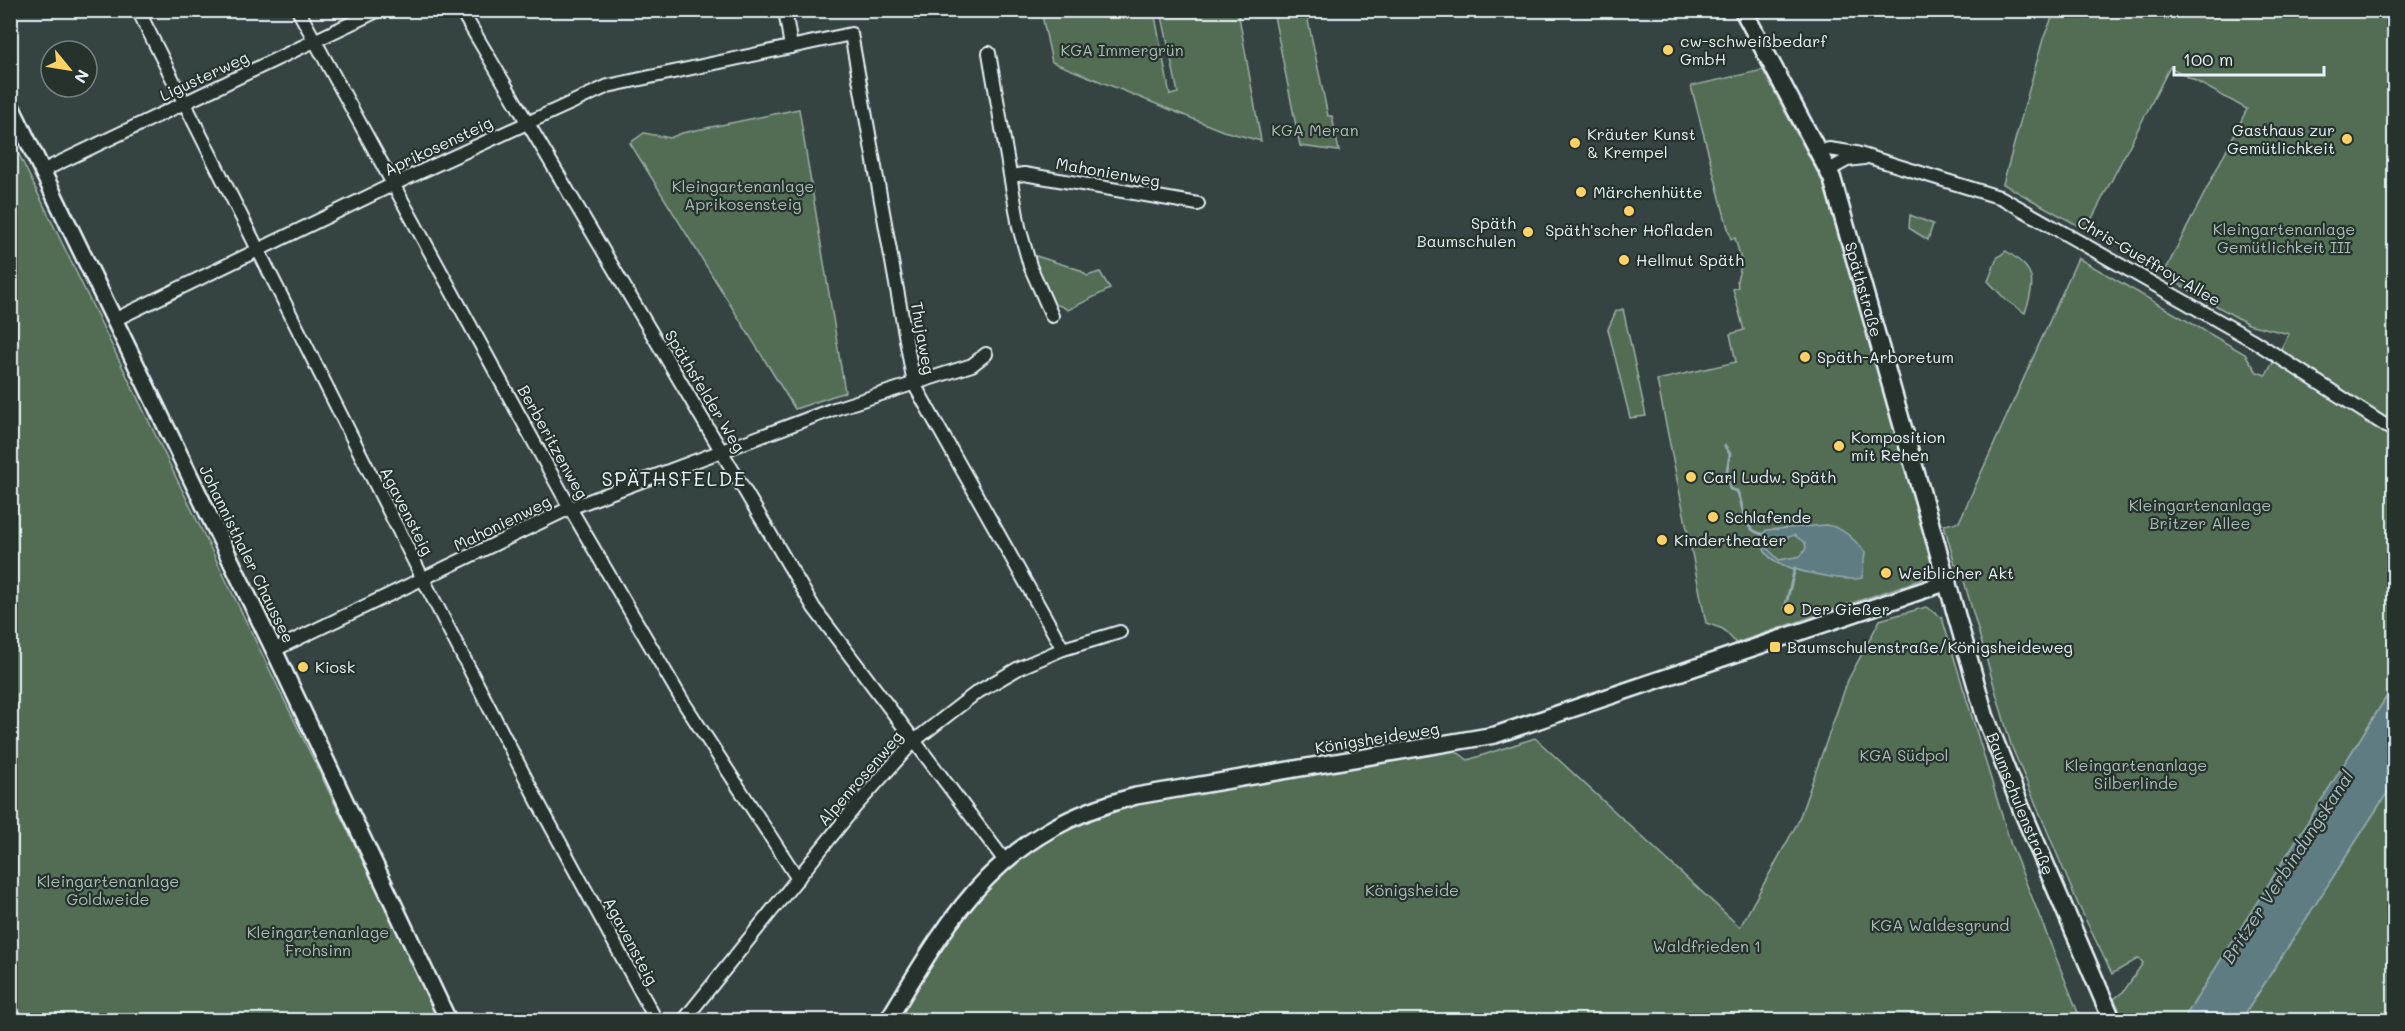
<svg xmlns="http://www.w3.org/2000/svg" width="2405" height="1031" viewBox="0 0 2405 1031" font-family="Mali,sans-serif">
  <rect width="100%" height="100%" fill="#354443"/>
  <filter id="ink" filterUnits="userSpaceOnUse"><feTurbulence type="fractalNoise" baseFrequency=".0167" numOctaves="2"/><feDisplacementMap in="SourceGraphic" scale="12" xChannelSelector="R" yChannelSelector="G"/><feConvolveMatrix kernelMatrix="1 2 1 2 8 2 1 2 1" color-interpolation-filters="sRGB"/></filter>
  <g filter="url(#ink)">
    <!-- green -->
    <g fill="#526d54" stroke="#9dafa6" stroke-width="1.5">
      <polygon points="912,11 954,11 955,13 914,20"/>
      <polygon points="1041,11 1154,11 1170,95 1178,93 1161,11 1238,11 1261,141 1223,131 1052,62"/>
      <polygon points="1273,11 1306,11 1328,116 1332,116 1339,151 1300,146"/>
      <polygon points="2055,11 2394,11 2394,685 2183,1020 2124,1020 2114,999 2124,991 2143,963 2139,958 2112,974 2078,904 2011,745 1960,567 1955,564 1944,525 1959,522 2078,258 2245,354 2257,372 2266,375 2289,334 2248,324 2163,275 2247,109 2170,67 2086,230 2003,184 2043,39"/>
      <polygon points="1763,70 1823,183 1933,565 1928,577 1736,643 1723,629 1706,623 1657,380 1736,362 1730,334 1744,330 1733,289 1738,287 1737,280 1742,263 1735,238 1731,239 1726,221 1691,86"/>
      <polygon points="799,109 845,392 795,409 630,143 644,133 670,138 682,133"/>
      <polygon points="10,136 440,1020 11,1020"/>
      <polygon points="1910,215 1933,224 1928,240 1909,228"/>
      <path d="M2006,251C2036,271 2036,279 2025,313L2006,300L1988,281L1997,258Z"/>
      <polygon points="1033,255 1080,270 1087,276 1100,272 1110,289 1068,310 1059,305 1052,307"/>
      <polygon points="1623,309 1646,416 1630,418 1608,329 1616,311"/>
      <polygon points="1926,607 1942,618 2011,845 2081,1020 895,1020 954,924 1001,871 1045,838 1120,806 1453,749 1468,760 1535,738 1740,927 1798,822 1848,680 1880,620"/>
      <polygon points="2394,782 2394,1020 2241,1020"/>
    </g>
    <!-- water -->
    <g fill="#5f7b82" stroke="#96aab1" stroke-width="1.5" fill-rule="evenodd">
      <path d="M1826,525C1843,527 1855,540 1865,552L1862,578C1845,582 1791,571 1775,561C1766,556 1762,548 1760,538L1766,530ZM1794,535L1805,543L1806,548L1801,556L1779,560L1767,548L1766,541L1768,539H1783Z"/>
      <polygon points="2394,685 2394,782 2241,1020 2183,1020"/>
    </g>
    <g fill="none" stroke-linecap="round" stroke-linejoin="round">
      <!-- stream -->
      <g stroke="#96aab1" stroke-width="3">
        <path d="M1725,446L1730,454L1727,471L1730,489L1737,491C1745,506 1740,529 1762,534"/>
        <polyline points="1785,608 1795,568"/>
      </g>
      <defs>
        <g id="minor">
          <polyline points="138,10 423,579 539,804 656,1020"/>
          <polyline points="298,10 570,508 682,700 798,879"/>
          <polyline points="461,10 814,608 1005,861"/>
          <polyline points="785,10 791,47"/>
          <polyline points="989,53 1019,227 1030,266 1052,316"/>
          <polyline points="1819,152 1829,149 1856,153 2002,198 2254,341 2394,431"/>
          <polyline points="1829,170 1847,160 1864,158"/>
          <polyline points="42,171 379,10"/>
          <polyline points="1011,176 1024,174 1198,204"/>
          <polyline points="114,320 394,184 608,86 851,34 914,384 1063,649"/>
          <polyline points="274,650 570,508 831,410 972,365 986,354"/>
          <polyline points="684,1020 855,807 914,741 976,693 1019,668 1063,649 1120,632"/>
        </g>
        <g id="tertiary">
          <polyline points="10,104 274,650 448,1020"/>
          <path d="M888,1020C955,908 1000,831 1136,796L1495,735L1948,582"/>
        </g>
        <g id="secondary">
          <path id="s1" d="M1743,10L1832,178L1985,716L2022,810L2112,1020"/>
        </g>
      </defs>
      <!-- minor casing -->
      <use href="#minor" stroke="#e8f1f8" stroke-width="16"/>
      <!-- tertiary casing -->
      <use href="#tertiary" stroke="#e8f1f8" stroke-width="20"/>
      <!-- secondary casing -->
      <use href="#secondary" stroke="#e8f1f8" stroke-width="21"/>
      <!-- minor -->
      <use href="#minor" stroke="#26332d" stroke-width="12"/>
      <!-- tertiary -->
      <use href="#tertiary" stroke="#26332d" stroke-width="15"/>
      <!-- secondary -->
      <use href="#secondary" stroke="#26332d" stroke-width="16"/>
    </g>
  </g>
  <!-- markers -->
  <g fill="#ffd166" stroke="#26332d" stroke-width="2">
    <circle cx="1668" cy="50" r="6"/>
    <circle cx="2347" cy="139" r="6"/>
    <circle cx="1575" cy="143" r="6"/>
    <circle cx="1581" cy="192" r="6"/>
    <circle cx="1629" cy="211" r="6"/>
    <circle cx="1528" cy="232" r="6"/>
    <circle cx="1624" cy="260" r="6"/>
    <circle cx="1805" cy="357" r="6"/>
    <circle cx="1839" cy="446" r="6"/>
    <circle cx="1691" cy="477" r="6"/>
    <circle cx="1713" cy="517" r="6"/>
    <circle cx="1662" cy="540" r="6"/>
    <circle cx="1886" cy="573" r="6"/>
    <circle cx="1789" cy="609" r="6"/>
    <rect x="1769" y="641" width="12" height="12" rx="3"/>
    <circle cx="303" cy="667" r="6"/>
  </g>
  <g text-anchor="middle" stroke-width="4.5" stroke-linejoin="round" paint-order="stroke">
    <!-- poi labels -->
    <g font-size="16" fill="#e8f1f8" stroke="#26332d" text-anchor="start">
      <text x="1680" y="47">cw-schweißbedarf<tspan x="1680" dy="18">GmbH</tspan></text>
      <text x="2335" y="136" text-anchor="end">Gasthaus zur<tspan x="2335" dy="18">Gemütlichkeit</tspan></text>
      <text x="1587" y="140">Kräuter Kunst<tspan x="1587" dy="18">&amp; Krempel</tspan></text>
      <text x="1593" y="198">Märchenhütte</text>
      <text x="1516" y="229" text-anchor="end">Späth<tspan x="1516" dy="18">Baumschulen</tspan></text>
      <text x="1629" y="236" text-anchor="middle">Späth'scher Hofladen</text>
      <text x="1636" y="266">Hellmut Späth</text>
      <text x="1817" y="363">Späth-Arboretum</text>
      <text x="1851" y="443">Komposition<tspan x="1851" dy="18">mit Rehen</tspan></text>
      <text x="1703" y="483">Carl Ludw. Späth</text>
      <text x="1725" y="523">Schlafende</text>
      <text x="1674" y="546">Kindertheater</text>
      <text x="1898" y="579">Weiblicher Akt</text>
      <text x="1801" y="615">Der Gießer</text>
      <text x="1787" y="653">Baumschulenstraße/Königsheideweg</text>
      <text x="315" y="673">Kiosk</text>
    </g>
    <!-- park labels -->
    <g font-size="16" fill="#acbcb6" stroke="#26332d">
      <text x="1122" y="56">KGA Immergrün</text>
      <text x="1315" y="136">KGA Meran</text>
      <text x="743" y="192">Kleingartenanlage<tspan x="743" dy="18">Aprikosensteig</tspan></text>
      <text x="2284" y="235">Kleingartenanlage<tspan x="2284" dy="18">Gemütlichkeit III</tspan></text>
      <text x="2200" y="511">Kleingartenanlage<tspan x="2200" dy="18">Britzer Allee</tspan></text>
      <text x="1904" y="761">KGA Südpol</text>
      <text x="2136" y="771">Kleingartenanlage<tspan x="2136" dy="18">Silberlinde</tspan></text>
      <text x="108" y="887">Kleingartenanlage<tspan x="108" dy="18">Goldweide</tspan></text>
      <text x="1412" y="896">Königsheide</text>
      <text x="1940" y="931">KGA Waldesgrund</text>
      <text x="318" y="938">Kleingartenanlage<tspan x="318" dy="18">Frohsinn</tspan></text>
      <text x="1707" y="952">Waldfrieden 1</text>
    </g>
    <!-- street labels -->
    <g font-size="16" fill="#e8f1f8" stroke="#26332d">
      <text transform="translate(204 76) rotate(-25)" y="6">Ligusterweg</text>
      <text transform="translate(438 146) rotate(-25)" y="6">Aprikosensteig</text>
      <text transform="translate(1108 172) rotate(10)" y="6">Mahonienweg</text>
      <text transform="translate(2149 261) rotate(30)" y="6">Chris-Gueffroy-Allee</text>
      <text dy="6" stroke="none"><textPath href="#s1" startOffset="306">Späthstraße</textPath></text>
      <text transform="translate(923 338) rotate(80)" y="6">Thujaweg</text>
      <text transform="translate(705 391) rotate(59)" y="6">Späthsfelder Weg</text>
      <text transform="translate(553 442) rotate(61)" y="6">Berberitzenweg</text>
      <text transform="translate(407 511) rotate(63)" y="6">Agavensteig</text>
      <text transform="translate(502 523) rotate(-26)" y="6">Mahonienweg</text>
      <text transform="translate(247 554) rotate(64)" y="6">Johannisthaler Chaussee</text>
      <text transform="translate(1377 738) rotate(-9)" y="6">Königsheideweg</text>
      <text transform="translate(860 778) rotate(-49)" y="6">Alpenrosenweg</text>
      <text dy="6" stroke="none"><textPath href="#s1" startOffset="844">Baumschulenstraße</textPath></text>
      <text transform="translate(631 941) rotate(62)" y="6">Agavensteig</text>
    </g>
    <!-- water labels -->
    <g font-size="18" font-style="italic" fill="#aabcc3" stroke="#26332d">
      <text transform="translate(2288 867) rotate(-57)" y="6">Britzer Verbindungskanal</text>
    </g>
    <!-- quarter labels -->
    <g font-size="20" letter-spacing="1.5" fill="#e8f1f8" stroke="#26332d">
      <text x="674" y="486">SPÄTHSFELDE</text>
    </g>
  </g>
  <!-- margin -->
  <rect width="2405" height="1031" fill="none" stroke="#26332d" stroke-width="36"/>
  <rect x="18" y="18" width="2369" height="995" fill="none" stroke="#e8f1f8" stroke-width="2" filter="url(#ink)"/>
  <!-- north arrow -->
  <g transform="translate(69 69) rotate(120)"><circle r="28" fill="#26332d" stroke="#747f7e" stroke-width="1.5"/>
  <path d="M0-4.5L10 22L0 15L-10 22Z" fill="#ffd166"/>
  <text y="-9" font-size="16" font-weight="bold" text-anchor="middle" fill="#e8f1f8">N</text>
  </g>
  <!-- scale -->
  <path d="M2174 66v9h150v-9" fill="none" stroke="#e8f1f8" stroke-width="3"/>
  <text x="2183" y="66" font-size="18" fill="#e8f1f8" stroke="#26332d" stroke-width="4.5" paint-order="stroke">100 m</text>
</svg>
